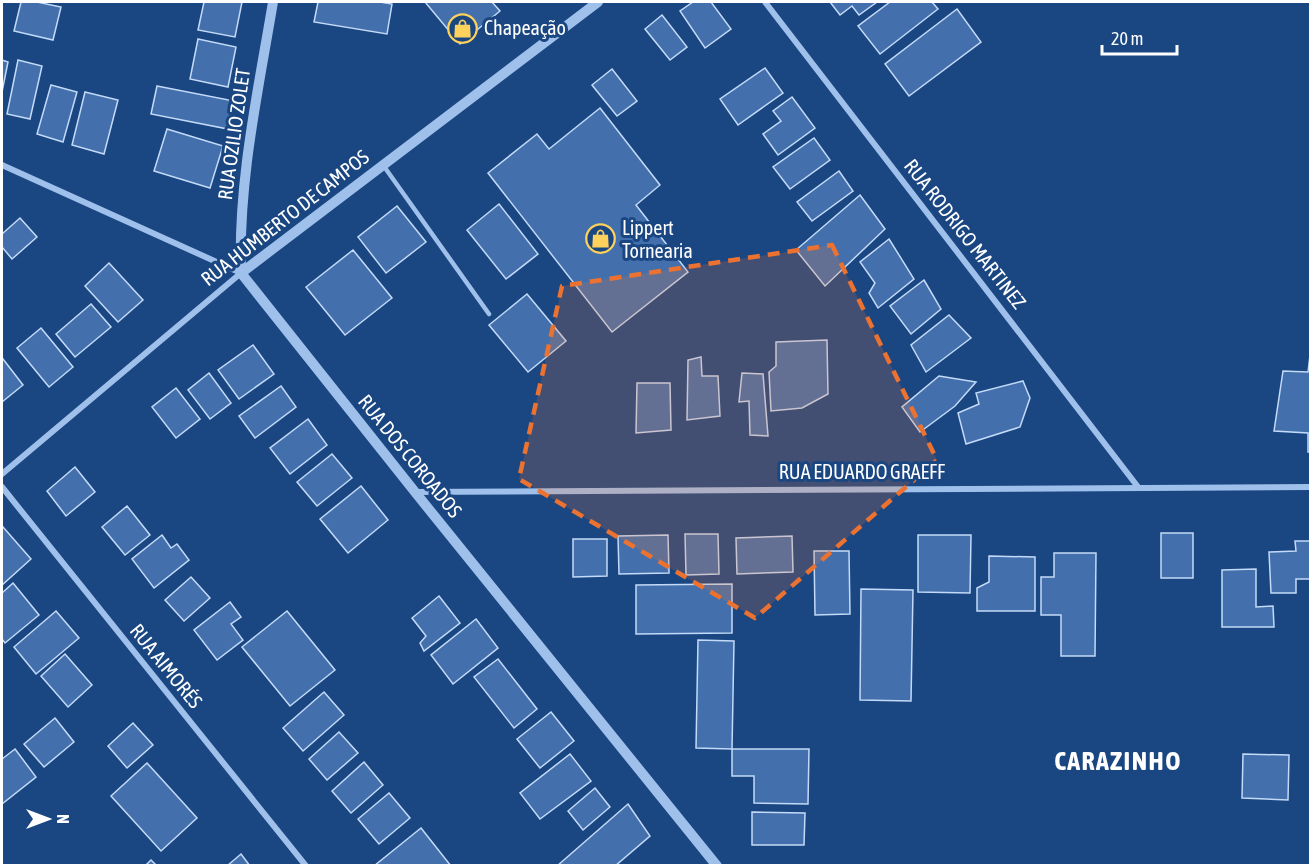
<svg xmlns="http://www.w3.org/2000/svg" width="1312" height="867" viewBox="0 0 1312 867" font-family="'Asap Condensed',sans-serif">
  <rect width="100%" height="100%" fill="#1a4682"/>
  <!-- building -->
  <g fill="#4370ac" stroke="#c3daf8" stroke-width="1.5">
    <polygon points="21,2 37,2 61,7 53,40 14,31"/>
    <polygon points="204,2 242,2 235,37 198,30"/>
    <polygon points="318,2 380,2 392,4 387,34 314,22"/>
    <polygon points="425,2 492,2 500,11 460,44"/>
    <polygon points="693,2 711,2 731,29 705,48 680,11"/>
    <polygon points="830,2 877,2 859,15 852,6 840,15"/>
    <polygon points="890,2 932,2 938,9 880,54 858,26"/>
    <polygon points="957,9 981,42 909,96 885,64"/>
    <polygon points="662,15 687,47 670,60 645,29"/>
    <polygon points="198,39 236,47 228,87 190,79"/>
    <polygon points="2,60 8,62 2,92"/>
    <polygon points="18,60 42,66 30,119 7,114"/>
    <polygon points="765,68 783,93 738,125 720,99"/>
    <polygon points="612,69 637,101 617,116 592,85"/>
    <polygon points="51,85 77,92 63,142 37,134"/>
    <polygon points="157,86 234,101 228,129 151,114"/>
    <polygon points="85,92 118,100 104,154 72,145"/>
    <polygon points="792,97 815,128 778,155 763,134 781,121 773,111"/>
    <polygon points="600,108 660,185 636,205 688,272 612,332 488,173 537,134 549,149"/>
    <polygon points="167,129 223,146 210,188 154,171"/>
    <polygon points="814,138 830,160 790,189 773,167"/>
    <polygon points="839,171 853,191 812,221 797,202"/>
    <polygon points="860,195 885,229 825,286 796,250"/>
    <polygon points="499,204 538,254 506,279 467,230"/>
    <polygon points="397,206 426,242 386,273 358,237"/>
    <polygon points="20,218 37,237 12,259 2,247 2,234"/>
    <polygon points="889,239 914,279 878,308 869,293 875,283 860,262"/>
    <polygon points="353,250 392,298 345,335 306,287"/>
    <polygon points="109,263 143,300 118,322 85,286"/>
    <polygon points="924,280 941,309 911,334 890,306"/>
    <polygon points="527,294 566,341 528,372 489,325"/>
    <polygon points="91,304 111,327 75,357 56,334"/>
    <polygon points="949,315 971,338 926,372 911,345"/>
    <polygon points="41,328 73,367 49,387 17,348"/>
    <polygon points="827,340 828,394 802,408 771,411 769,372 776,366 776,342"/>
    <polygon points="253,345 274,374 239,399 218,370"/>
    <polygon points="1310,355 1310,452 1308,452 1308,433 1274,431 1283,371 1308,372"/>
    <polygon points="701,357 702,376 718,376 720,416 687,420 688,360"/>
    <polygon points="3,359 23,385 2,402 2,360"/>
    <polygon points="209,373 231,403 210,419 188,390"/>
    <polygon points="742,373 763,374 768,436 750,435 749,401 739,402"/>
    <polygon points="939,376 976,382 955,406 920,432 902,407"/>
    <polygon points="1023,381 1030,398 1020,427 966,444 958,413 979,404 976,393"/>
    <polygon points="637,383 670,383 671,430 636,433"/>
    <polygon points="281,386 296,407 255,438 239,416"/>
    <polygon points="176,388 200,419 176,438 152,407"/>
    <polygon points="308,419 327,445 290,474 270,448"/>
    <polygon points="332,454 352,478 317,506 297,482"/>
    <polygon points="75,467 95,492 66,516 47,491"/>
    <polygon points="361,486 388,520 348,553 320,519"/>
    <polygon points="127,506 150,535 125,555 102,527"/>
    <polygon points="3,527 31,559 2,585 2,528"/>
    <rect x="1161" y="533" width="32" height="45"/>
    <polygon points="685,534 718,534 719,574 686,575"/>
    <polygon points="162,535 171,548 177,544 189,560 154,588 132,559"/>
    <polygon points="668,535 669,573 619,574 618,536"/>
    <polygon points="918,535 971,535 970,593 918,592"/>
    <polygon points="792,536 793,572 737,574 736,538"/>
    <polygon points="573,539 607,539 607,576 573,577"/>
    <polygon points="1295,541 1310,541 1310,579 1296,579 1296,593 1271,593 1269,552 1296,551"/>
    <polygon points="814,551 849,551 850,614 815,615"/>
    <polygon points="1054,553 1096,553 1095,656 1061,656 1061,615 1041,615 1041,577 1054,577"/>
    <polygon points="989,556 1035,557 1035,611 977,611 977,588 989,582"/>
    <polygon points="1256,569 1256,607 1273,606 1274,627 1222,627 1222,570"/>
    <polygon points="191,577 210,598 184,621 165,600"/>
    <polygon points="13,583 39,615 5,643 2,639 2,593"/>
    <polygon points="732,584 732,633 636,634 636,585"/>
    <polygon points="861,589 913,590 911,701 860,700"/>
    <polygon points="439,596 460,623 424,651 420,643 426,636 412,618"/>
    <polygon points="230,602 241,617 231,624 243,640 217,660 194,630"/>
    <polygon points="56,611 79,638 36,674 14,647"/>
    <polygon points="287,611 335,670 290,706 242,647"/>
    <polygon points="476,619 498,648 453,684 431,655"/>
    <polygon points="698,640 734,641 732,749 696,748"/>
    <polygon points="65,654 92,685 68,707 41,676"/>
    <polygon points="498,659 537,709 514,728 474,677"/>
    <polygon points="324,692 344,715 303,751 283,728"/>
    <polygon points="551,712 574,741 540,768 517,739"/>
    <polygon points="55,718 74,742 44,767 24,744"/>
    <polygon points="133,723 153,745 127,768 108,746"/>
    <polygon points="339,732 358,753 327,780 309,759"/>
    <polygon points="15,749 36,777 2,804 2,759"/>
    <polygon points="732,749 809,749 808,804 754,803 754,776 732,776"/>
    <polygon points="570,754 591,781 540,819 520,793"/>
    <polygon points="1243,754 1289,755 1288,800 1242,798"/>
    <polygon points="364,762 383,785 351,813 332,791"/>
    <polygon points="147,763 197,818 161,851 111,796"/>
    <polygon points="595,788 610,807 583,830 568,811"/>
    <polygon points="389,793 410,818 379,844 358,819"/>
    <polygon points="628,804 650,836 615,866 557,866"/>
    <polygon points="752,812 805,813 804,845 752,845"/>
    <polygon points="421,828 451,866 374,866"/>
    <polygon points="241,854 250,866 227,866"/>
    <polygon points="151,860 157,866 145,866"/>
  </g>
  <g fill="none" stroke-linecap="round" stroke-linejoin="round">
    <!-- service -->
    <polyline stroke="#9fc0eb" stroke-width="4.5" points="383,165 489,314"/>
    <!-- minor -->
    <g stroke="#9fc0eb" stroke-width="6">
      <polyline points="765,2 1138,487"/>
      <polyline points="2,165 241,273 2,474"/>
      <polyline points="2,487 306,866"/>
      <polyline points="415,492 1310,487"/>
    </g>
    <!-- tertiary -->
    <g stroke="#9fc0eb" stroke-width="10">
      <polyline points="241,273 415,492 717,866"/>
      <polyline points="241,273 598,2"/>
      <path d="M241,273C238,181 258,92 273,2"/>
    </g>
  </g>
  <!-- marked area -->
  <path fill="#eb7230" fill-opacity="0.2" stroke="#eb7230" stroke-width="4.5" stroke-dasharray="12 8" stroke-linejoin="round" d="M832,245L937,460L755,618L519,479L562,286Z"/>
  <!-- icons -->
  <defs>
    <symbol id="shop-ring" viewBox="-11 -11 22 22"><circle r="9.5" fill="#1a4682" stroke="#fdd15b" stroke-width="1.5"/><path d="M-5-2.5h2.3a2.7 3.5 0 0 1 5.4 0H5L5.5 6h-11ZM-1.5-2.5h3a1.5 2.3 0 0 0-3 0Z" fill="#fdd15b"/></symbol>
  </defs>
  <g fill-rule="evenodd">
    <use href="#shop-ring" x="446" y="12" width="33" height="33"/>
    <use href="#shop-ring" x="584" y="222" width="33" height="33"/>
  </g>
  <g text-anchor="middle" stroke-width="6" stroke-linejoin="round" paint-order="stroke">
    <!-- poi labels -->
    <g font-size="20" fill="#fff" stroke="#1a4682" text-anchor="start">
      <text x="484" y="35">Chapeação</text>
      <text x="622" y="235">Lippert<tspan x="622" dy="23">Tornearia</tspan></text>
    </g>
    <!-- street labels -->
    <g font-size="20" fill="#fff" stroke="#1a4682">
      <text transform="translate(234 134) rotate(-82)" y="7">RUA OZILIO ZOLET</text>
      <text transform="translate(285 218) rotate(-38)" y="7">RUA HUMBERTO DE CAMPOS</text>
      <text transform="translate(965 234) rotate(52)" y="7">RUA RODRIGO MARTINEZ</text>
      <text transform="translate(410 456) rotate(51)" y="7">RUA DOS COROADOS</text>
      <text x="862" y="479">RUA EDUARDO GRAEFF</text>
      <text transform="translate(166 666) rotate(51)" y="7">RUA AIMORÉS</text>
    </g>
    <!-- district labels -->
    <g font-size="26" font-weight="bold" letter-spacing="1.5" fill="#fff" stroke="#1a4682">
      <text x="1118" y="770">CARAZINHO</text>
    </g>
  </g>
  <!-- border -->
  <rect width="1312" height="867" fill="none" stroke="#ffffff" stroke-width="6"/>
  <!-- north arrow -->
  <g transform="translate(48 819) rotate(90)" stroke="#1a4682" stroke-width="4.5" paint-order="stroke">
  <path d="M0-4.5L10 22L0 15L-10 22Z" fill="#ffffff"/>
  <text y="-9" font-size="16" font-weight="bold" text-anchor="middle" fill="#ffffff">N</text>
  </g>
  <!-- scale -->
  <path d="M1102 45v9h75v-9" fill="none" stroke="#ffffff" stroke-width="3"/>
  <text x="1111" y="45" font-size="18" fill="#ffffff" stroke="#1a4682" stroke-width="4.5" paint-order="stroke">20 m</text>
</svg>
